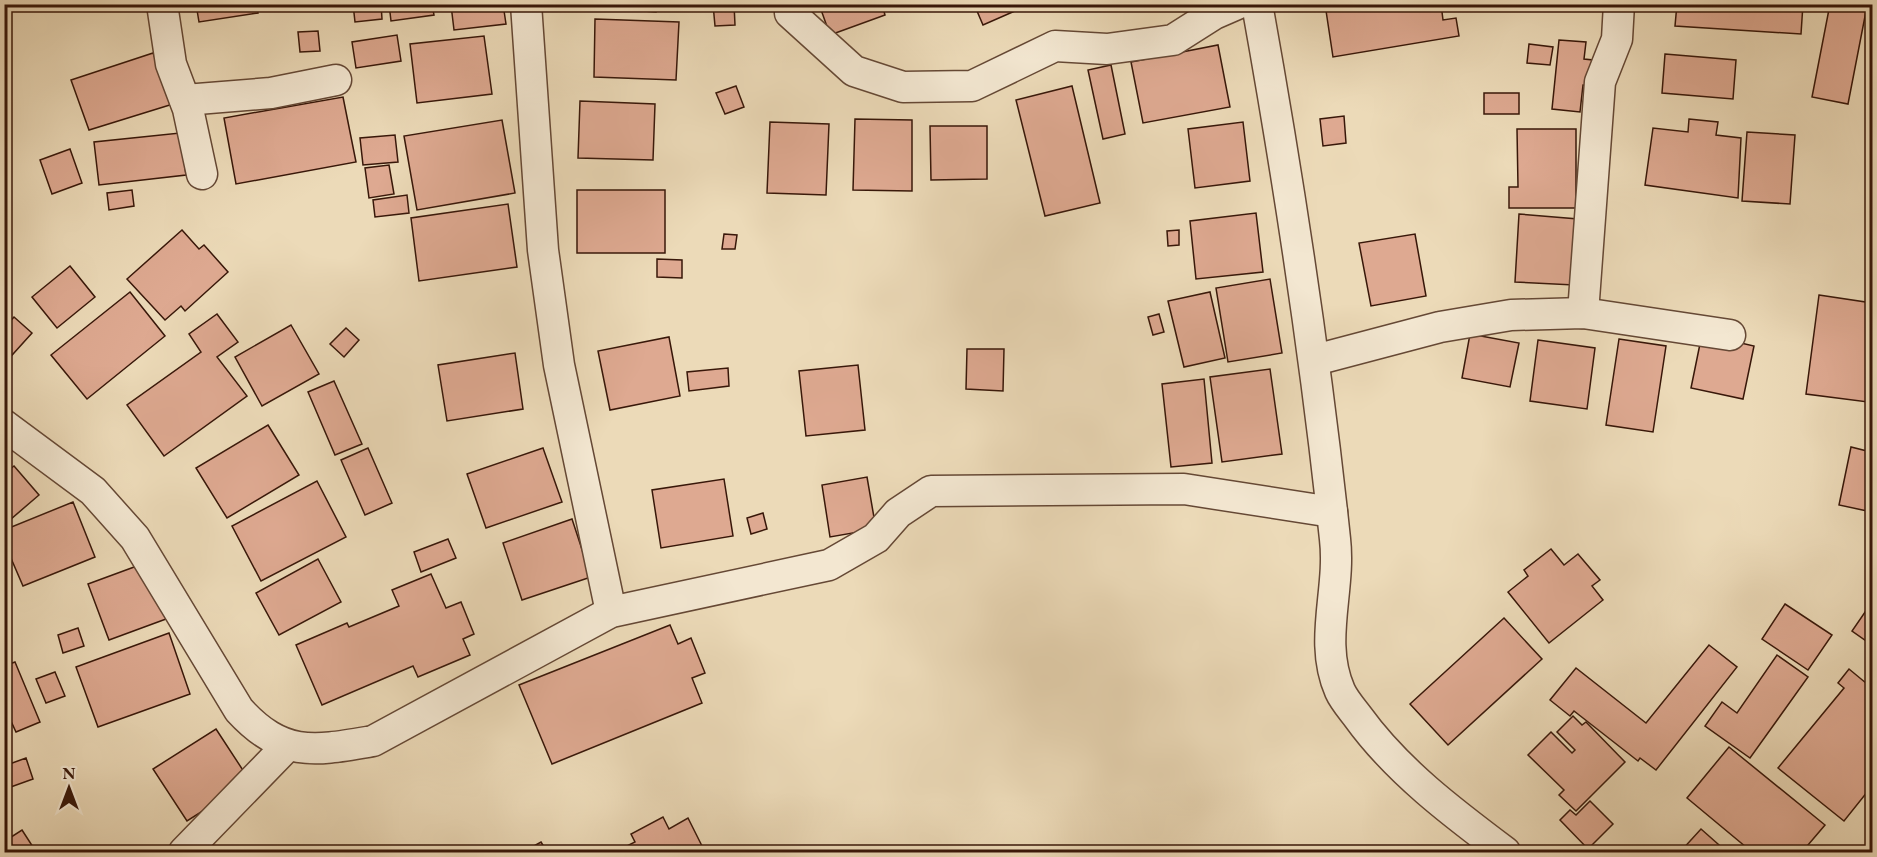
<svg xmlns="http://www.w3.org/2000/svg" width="1877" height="857" viewBox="0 0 1877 857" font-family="'EB Garamond',serif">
  <rect width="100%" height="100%" fill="#ecdab8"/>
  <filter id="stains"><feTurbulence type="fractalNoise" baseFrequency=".00333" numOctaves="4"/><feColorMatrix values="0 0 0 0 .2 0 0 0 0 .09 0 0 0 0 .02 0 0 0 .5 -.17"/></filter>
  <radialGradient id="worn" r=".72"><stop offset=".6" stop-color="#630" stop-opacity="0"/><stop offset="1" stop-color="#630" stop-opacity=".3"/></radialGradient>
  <!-- building -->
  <g fill="#dea991" stroke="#381709" stroke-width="1.5">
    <polygon points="196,4 257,4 258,13 199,22"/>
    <polygon points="353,4 381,4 382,19 355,22"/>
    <polygon points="389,4 432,4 434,15 391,21"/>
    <polygon points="503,4 506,24 454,30 451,5"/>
    <polygon points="592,4 657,4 656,12 592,7"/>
    <polygon points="713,4 734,4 735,25 715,26"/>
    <polygon points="819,4 882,4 885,15 830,35"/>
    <polygon points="974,4 1031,4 983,25"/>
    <polygon points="1325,4 1441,4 1443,20 1456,18 1459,36 1333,57"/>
    <polygon points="1677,4 1803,4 1801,34 1675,26"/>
    <polygon points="1830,4 1867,6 1848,104 1812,97"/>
    <polygon points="595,19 679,22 676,80 594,77"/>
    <polygon points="318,31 320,51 300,52 298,32"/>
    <polygon points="397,35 401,61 356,68 352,42"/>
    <polygon points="484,36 492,94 417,103 410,44"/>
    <polygon points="1559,40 1586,42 1584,59 1593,60 1590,86 1583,85 1580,112 1552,109"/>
    <polygon points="1529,44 1553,47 1550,65 1527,63"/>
    <polygon points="1218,45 1230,107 1143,123 1131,62"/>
    <polygon points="153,53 173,104 89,130 71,80"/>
    <polygon points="1665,54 1736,60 1733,99 1662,93"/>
    <polygon points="1111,65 1125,134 1103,139 1088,70"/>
    <polygon points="736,86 744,107 725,114 716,93"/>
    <polygon points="1072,86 1100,203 1045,216 1016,100"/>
    <rect x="1484" y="93" width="35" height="21"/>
    <polygon points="343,97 356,162 236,184 224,118"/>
    <polygon points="580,101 655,104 653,160 578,158"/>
    <polygon points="1344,116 1346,143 1323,146 1320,119"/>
    <polygon points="855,119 912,120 912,191 853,190"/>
    <polygon points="1689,119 1718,122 1716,135 1741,138 1738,198 1645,185 1653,128 1688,132"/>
    <polygon points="502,120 515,193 417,210 404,136"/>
    <polygon points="770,122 829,124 826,195 767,193"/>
    <polygon points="1243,122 1250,181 1195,188 1188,129"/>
    <polygon points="930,126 987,126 987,179 931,180"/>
    <polygon points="1517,129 1576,129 1576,208 1509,208 1509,187 1518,187"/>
    <polygon points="1747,132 1795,135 1790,204 1742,201"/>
    <polygon points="180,133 186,175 99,185 94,142"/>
    <polygon points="395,135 398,162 363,165 360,138"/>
    <polygon points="70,149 82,183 52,194 40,160"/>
    <polygon points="389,165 394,194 369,198 365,168"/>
    <polygon points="132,190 134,206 109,210 107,193"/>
    <rect x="577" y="190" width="88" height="63"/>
    <polygon points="407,195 409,213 375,217 373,200"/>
    <polygon points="508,204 517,267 419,281 411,218"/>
    <polygon points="1256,213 1263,272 1196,279 1190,221"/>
    <polygon points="1519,214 1578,219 1574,285 1515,282"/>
    <polygon points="182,230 199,249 204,245 228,272 185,311 181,306 165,320 127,279"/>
    <polygon points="1179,230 1179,245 1168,246 1167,231"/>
    <polygon points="724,234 737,235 735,249 722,249"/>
    <polygon points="1415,234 1426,296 1371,306 1359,243"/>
    <polygon points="657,259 682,260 682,278 657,277"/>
    <polygon points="70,266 95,297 57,328 32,297"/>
    <polygon points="1270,279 1282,353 1228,362 1216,288"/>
    <polygon points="130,292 165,336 87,399 51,355"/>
    <polygon points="1210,292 1225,358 1184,367 1168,301"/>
    <polygon points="1819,295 1872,303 1872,384 1868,402 1806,394"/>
    <polygon points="217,314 238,342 217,357 247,396 164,456 127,405 201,352 189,334"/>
    <polygon points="1159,314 1164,332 1153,335 1148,317"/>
    <polygon points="14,317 32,333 4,364 4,328"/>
    <polygon points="291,325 319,374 262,406 235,357"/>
    <polygon points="346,328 359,340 344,357 330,344"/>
    <polygon points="1470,334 1519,343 1510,387 1462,378"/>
    <polygon points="1702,334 1754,346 1743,399 1691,388"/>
    <polygon points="669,337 680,396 610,410 598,351"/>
    <polygon points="1619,339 1666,346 1653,432 1606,425"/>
    <polygon points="1538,340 1595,348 1587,409 1530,401"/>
    <polygon points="967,349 1004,349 1003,391 966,389"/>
    <polygon points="515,353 523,409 447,421 438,365"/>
    <polygon points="858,365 865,430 806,436 799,371"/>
    <polygon points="728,368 729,386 689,391 687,372"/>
    <polygon points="1270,369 1282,454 1222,462 1210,377"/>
    <polygon points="1204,379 1212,463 1171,467 1162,384"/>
    <polygon points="334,381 362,444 335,455 308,392"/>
    <polygon points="268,425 299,475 227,518 196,468"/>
    <polygon points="1872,444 1872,512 1839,505 1851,447 1871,452"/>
    <polygon points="368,448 392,503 365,515 341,460"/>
    <polygon points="543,448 562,502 486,528 467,474"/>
    <polygon points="14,466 39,495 4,525 4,474"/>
    <polygon points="867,477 876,529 830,537 822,485"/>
    <polygon points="724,479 733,536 661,548 652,490"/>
    <polygon points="317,481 346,537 261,581 232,526"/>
    <polygon points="73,502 95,557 23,586 4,542 4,530"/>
    <polygon points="763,513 767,529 751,534 747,518"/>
    <polygon points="572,519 591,577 522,600 503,543"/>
    <polygon points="448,539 456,558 421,572 414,552"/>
    <polygon points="1551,549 1564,565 1578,554 1600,580 1592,586 1603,600 1549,643 1508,592 1528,576 1524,570"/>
    <polygon points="318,559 341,602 279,635 256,593"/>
    <polygon points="145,563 166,619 109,640 88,584"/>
    <polygon points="431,574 446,608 461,602 474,634 463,639 470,655 418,677 413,666 322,705 296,645 347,623 349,627 399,606 392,590"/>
    <polygon points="1872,602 1872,645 1852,631"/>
    <polygon points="1785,604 1832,635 1808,670 1762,639"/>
    <polygon points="1504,618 1542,659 1448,745 1410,704"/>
    <polygon points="670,625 678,644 691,638 705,673 692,678 702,703 552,764 519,685"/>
    <polygon points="78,628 84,646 63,653 58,635"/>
    <polygon points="169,633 190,694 98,727 76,667"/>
    <polygon points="1709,645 1737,667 1656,770 1640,758 1638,761 1574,711 1570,716 1550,700 1576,668 1646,723"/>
    <polygon points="1777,655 1808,677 1750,758 1705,726 1722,702 1737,713"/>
    <polygon points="15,662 40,722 16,732 4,706 4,666"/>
    <polygon points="1849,669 1872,688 1872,786 1844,821 1778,768 1844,688 1838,683"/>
    <polygon points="55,672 65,696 46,703 36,679"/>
    <polygon points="1573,716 1582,725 1586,722 1625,762 1576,811 1559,795 1564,790 1528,755 1551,732 1572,753 1575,750 1557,732"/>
    <polygon points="216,729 250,781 187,821 153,769"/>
    <polygon points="1729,747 1825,825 1802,852 1752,852 1687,798"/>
    <polygon points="26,758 33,779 8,788 4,766"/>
    <polygon points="1590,801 1613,824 1588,849 1560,820 1570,810 1576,815"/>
    <polygon points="663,817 669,829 688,818 705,852 615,852 635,842 631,834"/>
    <polygon points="1701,829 1727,852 1680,852"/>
    <polygon points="22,830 33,847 25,852 17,852 8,839"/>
    <polygon points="541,842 547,852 523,852"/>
  </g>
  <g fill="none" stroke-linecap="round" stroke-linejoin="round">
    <defs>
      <g id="minor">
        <polyline points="162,4 171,64 188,109 202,174"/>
        <polyline points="526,4 543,250 559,365 611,612"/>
        <path d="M1257,4C1289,182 1316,360 1335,539C1341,591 1318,641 1340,691C1344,700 1352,709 1358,717C1397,771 1453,813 1505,852"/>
        <polyline points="790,13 854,71 903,87 972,86 1055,46 1107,49 1173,40 1214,14 1237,4"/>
        <polyline points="185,100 271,93 336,80"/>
        <polyline points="1583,313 1600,82 1617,39 1619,4"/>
        <polyline points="1315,360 1440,327 1511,315 1583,313 1730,335"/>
        <path d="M4,425L93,491L135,538L239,710C283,758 314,751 373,741L611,612L829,565L876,538L898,513L931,491L1184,489L1332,512"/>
        <polyline points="184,852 287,746"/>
      </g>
    </defs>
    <!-- minor casing -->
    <use href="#minor" stroke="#654835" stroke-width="33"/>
    <!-- minor -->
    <use href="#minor" stroke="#f3e7d1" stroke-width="30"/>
  </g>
  <!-- margin -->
  <rect width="1877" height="857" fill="none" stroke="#ecdab8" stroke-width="24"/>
  <rect x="6" y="6" width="1865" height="845" fill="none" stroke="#381709" stroke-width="3"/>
  <rect x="12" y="12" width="1853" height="833" fill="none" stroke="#381709" stroke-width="1.5"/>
  <!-- north arrow -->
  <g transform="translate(69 788)" stroke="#f3e7d1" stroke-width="4.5" paint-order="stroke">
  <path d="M0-4.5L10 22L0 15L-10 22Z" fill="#381709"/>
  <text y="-9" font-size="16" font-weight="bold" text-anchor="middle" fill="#381709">N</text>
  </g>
  <rect width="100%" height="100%" filter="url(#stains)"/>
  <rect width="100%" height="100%" fill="url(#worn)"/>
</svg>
